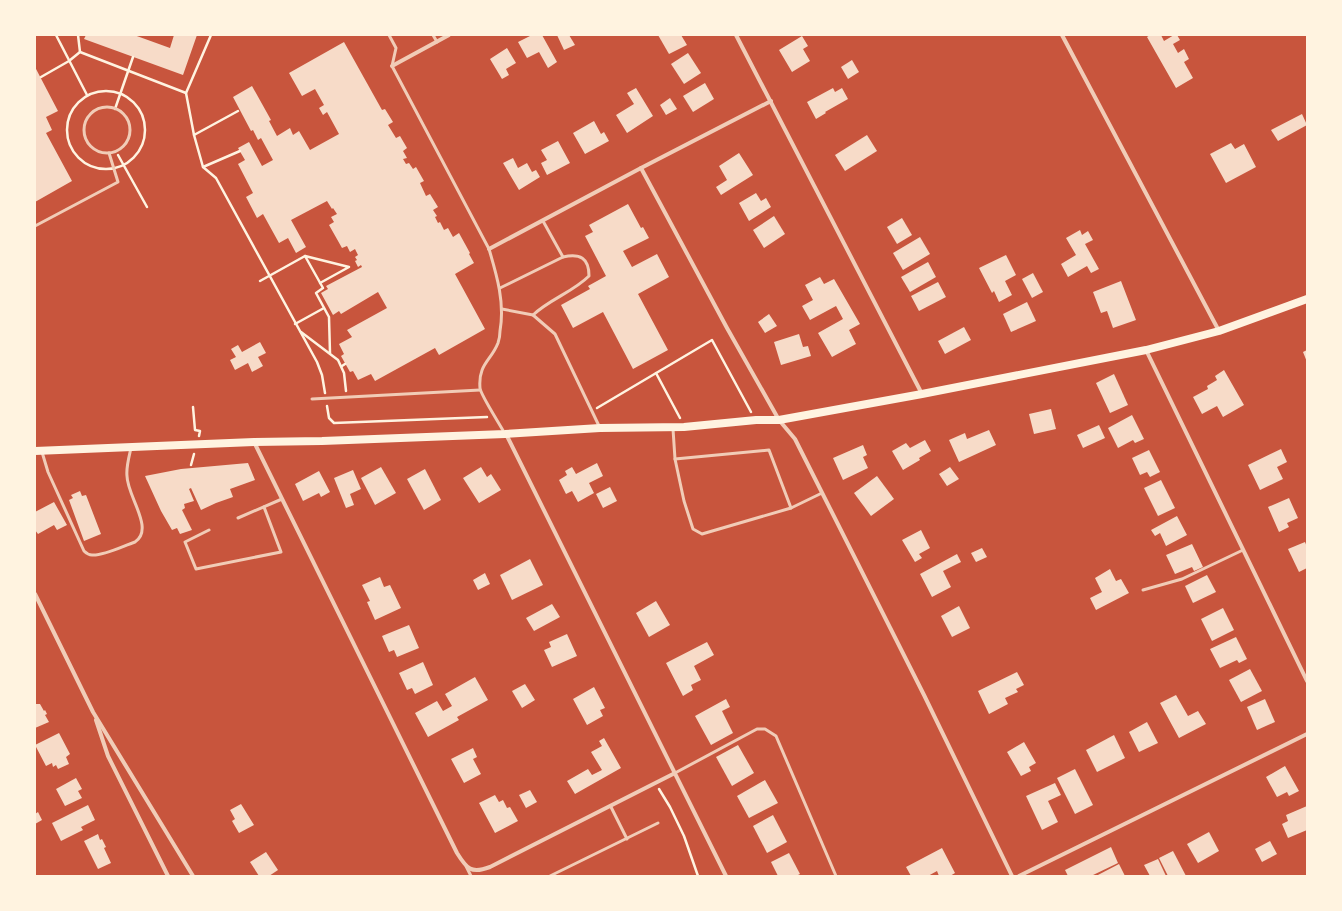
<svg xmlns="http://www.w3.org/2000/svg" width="1342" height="911" viewBox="0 0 1342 911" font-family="Helvetica,sans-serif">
  <rect width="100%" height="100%" fill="#c8553d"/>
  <!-- building -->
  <g fill="#f7dbc8">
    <polygon points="86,35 134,35 170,48 174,35 197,35 183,75 84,39"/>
    <polygon points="532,35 542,35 557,62 548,68 539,52 527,58 518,42"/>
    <polygon points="557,35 569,35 575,45 564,50"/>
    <polygon points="658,35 681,35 687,45 669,54"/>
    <polygon points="1150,35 1161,35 1164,41 1174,35 1177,35 1180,40 1173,44 1178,53 1184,49 1189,59 1184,62 1193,78 1176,88 1147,37"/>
    <polygon points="802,36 808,46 803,49 810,61 792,72 779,50"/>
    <polygon points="344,42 382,110 385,109 393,122 388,125 396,138 400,136 407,148 403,151 407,158 403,159 406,164 409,163 413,169 416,167 424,181 420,183 426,196 430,194 438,207 433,210 437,216 435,217 438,223 440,222 444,230 448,228 453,237 459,233 470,253 469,254 474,263 455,274 485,329 439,355 435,348 375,381 371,374 358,380 353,371 350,372 341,356 344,354 339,344 352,337 347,330 387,308 378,292 341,314 339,311 333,315 321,293 328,289 326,286 362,267 361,265 358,267 355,261 357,260 355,257 358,255 355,249 350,252 347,246 342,248 329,225 334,222 331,217 337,214 333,208 332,209 327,201 291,220 306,247 296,253 288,238 279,243 263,214 257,218 246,197 253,193 238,164 245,160 238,148 249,142 262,166 273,160 261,138 258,140 253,130 251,131 233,97 252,86 271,120 269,121 277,136 290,128 293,135 299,131 310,150 339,134 327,112 323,115 319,108 324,105 315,89 302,96 289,73"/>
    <polygon points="507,48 516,63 506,69 509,75 502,79 490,59"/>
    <polygon points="688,53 701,73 684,84 671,64"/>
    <polygon points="852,60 859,72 848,79 841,67"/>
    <polygon points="35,67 58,111 46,117 52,130 46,133 72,181 35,202"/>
    <polygon points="705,83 714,99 693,112 683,96"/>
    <polygon points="636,88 653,116 627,133 616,115 634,104 627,93"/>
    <polygon points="833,88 835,92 842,88 848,99 825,112 826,113 816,119 807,102"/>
    <polygon points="670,98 677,109 666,115 660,105"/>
    <polygon points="1302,114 1307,125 1278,141 1271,130"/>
    <polygon points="594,121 601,134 604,132 609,141 585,154 573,133"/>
    <polygon points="867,135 877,151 845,171 835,155"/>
    <polygon points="558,141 570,163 547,175 541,163 547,160 541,150"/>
    <polygon points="1231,143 1235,149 1244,144 1256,167 1226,183 1210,154"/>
    <polygon points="739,153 753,175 721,195 716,187 727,180 719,166"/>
    <polygon points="513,158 518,168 527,163 532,172 536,170 540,177 519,190 503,163"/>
    <polygon points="756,193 761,201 766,198 771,207 749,221 739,203"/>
    <polygon points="628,204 641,228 643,227 649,238 623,251 632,267 657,254 669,277 638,294 668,350 633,369 603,312 573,328 561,305 590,289 588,286 606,276 585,236 593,232 589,225"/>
    <polygon points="774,216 785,234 764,248 753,230"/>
    <polygon points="902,218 912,235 897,244 887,227"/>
    <polygon points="1080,230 1082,235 1088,231 1093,240 1085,244 1099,269 1091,273 1087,266 1068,277 1061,264 1076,255 1066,238"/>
    <polygon points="920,237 930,254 903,270 893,253"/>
    <polygon points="1006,255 1016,275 1005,281 1012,295 999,302 994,291 992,293 979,268"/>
    <polygon points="928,262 936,277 910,292 901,277"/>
    <polygon points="1033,273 1043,292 1032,298 1022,279"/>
    <polygon points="820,277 824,284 834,279 860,324 849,330 856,344 832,357 818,333 843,319 836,306 810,320 802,306 813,300 805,285"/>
    <polygon points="1121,281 1136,320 1113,328 1107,311 1101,313 1093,292"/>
    <polygon points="938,282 946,297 919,311 911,296"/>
    <polygon points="1027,302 1036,321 1011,332 1003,314"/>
    <polygon points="769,314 777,326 765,333 758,322"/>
    <polygon points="964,327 971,340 945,354 938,341"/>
    <polygon points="799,334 803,347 808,346 811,356 781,365 774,342"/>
    <polygon points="260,342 266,353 258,357 263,366 252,372 248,363 235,370 230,360 236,357 231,349 238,345 242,352"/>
    <polygon points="1307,350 1307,362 1303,352"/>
    <polygon points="1224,370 1244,405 1223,417 1217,406 1202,414 1193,397 1208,389 1207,386 1217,380 1215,376"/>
    <polygon points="1114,374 1128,405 1110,413 1096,383"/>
    <polygon points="1051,409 1056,429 1034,434 1029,414"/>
    <polygon points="1132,415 1144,439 1135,443 1133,440 1118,448 1108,428"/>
    <polygon points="1099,425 1105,438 1083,448 1077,435"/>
    <polygon points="989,430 996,445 959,462 949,440 965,433 967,439"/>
    <polygon points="925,440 931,451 919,458 920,460 903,470 892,451 906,443 910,448"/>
    <polygon points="863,445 867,455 863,457 868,468 843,480 833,458"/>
    <polygon points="1281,449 1287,462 1277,467 1283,479 1260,490 1248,465"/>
    <polygon points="1149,450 1160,472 1150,477 1147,472 1140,475 1132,458"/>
    <polygon points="248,463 255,480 230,489 233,497 216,503 201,510 191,488 189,489 194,501 184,504 185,508 182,510 192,530 180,534 177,528 172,530 161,511 145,476 181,469"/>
    <polygon points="597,463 603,476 589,483 594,493 578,502 572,491 566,494 559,480 567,475 565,471 572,467 576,474"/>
    <polygon points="381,467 396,493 375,505 361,478"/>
    <polygon points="481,467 487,477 491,474 501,490 479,503 463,478"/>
    <polygon points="950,467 959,479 947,486 939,474"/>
    <polygon points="425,469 441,500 424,510 407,479"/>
    <polygon points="353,470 361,489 350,494 354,505 346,508 334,478"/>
    <polygon points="319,471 330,492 321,497 319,493 303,501 295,484"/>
    <polygon points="877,476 894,499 871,516 854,493"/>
    <polygon points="1161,480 1175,508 1158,516 1144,488"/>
    <polygon points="610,487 617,501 603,508 596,494"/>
    <polygon points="80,491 82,496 86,495 101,534 84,541 69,500 73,498 71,495"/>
    <polygon points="1289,498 1298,518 1287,523 1289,527 1279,532 1268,507"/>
    <polygon points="54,502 67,525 57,530 54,525 38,534 35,530 35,512"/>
    <polygon points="1177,516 1187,535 1166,546 1160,533 1155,536 1151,530"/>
    <polygon points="921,530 930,548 919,554 922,558 915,562 902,540"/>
    <polygon points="1305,542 1307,547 1307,568 1299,572 1288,549"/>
    <polygon points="1192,544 1203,567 1194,571 1192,567 1175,574 1166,555"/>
    <polygon points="982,548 987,557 976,562 971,553"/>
    <polygon points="957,554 961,562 943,571 951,587 932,597 920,574"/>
    <polygon points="530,559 543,585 512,600 500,575"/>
    <polygon points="1110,569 1116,581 1121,579 1129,593 1096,610 1090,598 1102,592 1095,578"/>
    <polygon points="485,573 490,584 478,590 473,580"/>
    <polygon points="1207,575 1216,592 1193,603 1185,586"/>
    <polygon points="380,577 384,587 390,585 401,608 375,620 367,602 370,601 362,585"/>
    <polygon points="656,601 670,625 649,637 636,613"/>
    <polygon points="552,604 560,617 534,631 526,618"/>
    <polygon points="959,606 970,628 952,637 941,616"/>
    <polygon points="1223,608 1234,630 1212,641 1201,619"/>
    <polygon points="409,625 419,648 397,657 394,650 389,652 382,636"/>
    <polygon points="567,634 577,656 552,667 544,650 551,647 549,642"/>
    <polygon points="1236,637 1247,659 1239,663 1237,660 1220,668 1210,649"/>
    <polygon points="707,642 714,655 694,666 701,680 691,685 693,690 683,696 666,663"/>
    <polygon points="423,662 433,685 415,694 412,688 407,690 399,673"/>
    <polygon points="1250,669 1262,691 1241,702 1229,680"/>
    <polygon points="1017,672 1024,685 1016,689 1018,692 1005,698 1008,704 989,714 978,691"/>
    <polygon points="475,677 488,700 457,717 459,720 428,737 415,713 437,701 443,711 452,706 445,694"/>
    <polygon points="525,684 535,700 522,708 512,691"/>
    <polygon points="594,687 605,708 600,710 603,716 587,725 573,699"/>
    <polygon points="1176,695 1188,716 1198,711 1206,724 1179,738 1160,703"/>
    <polygon points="726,699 730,707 722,711 733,733 711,745 695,716"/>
    <polygon points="1265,699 1275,722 1257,730 1247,707"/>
    <polygon points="35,701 36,704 40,704 44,711 45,710 47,714 45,715 49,722 35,728"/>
    <polygon points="1147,722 1158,743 1139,752 1129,732"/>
    <polygon points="59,733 70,754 66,757 69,764 58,769 56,765 53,767 52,763 46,766 35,745"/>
    <polygon points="1114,735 1125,758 1097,772 1086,750"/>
    <polygon points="604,738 621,768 575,794 567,781 588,769 592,775 602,770 591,752 602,746 599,741"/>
    <polygon points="1024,742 1036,763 1029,767 1031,771 1021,776 1007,752"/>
    <polygon points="738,745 754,773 732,786 716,757"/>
    <polygon points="473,748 477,757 473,759 481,774 464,783 451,759"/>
    <polygon points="1285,766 1299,791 1289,796 1287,792 1277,797 1266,777"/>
    <polygon points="1075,769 1093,805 1075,814 1057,778"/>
    <polygon points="76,778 82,789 78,791 82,798 65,806 56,789"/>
    <polygon points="765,780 778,803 749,818 737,796"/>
    <polygon points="1055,783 1061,795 1048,801 1058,822 1042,830 1026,796"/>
    <polygon points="530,790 537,802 526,808 519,795"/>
    <polygon points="495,795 499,802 503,800 507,808 510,807 518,821 495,833 479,803"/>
    <polygon points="241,804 254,825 239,833 232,821 235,819 230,810"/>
    <polygon points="88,805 95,820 81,827 83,830 61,841 52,823"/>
    <polygon points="1307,806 1307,830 1288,838 1282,824 1288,821 1286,815"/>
    <polygon points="38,812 42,820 35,824 35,814"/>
    <polygon points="773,815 787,842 767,853 753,826"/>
    <polygon points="1209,832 1219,851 1198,863 1187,844"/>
    <polygon points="98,834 100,840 102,839 106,847 104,848 111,863 98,869 84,841"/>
    <polygon points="1270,841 1277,854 1262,862 1255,849"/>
    <polygon points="1111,847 1118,863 1091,876 1068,876 1065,870"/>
    <polygon points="942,848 955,873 950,876 939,876 937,871 928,876 911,876 906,867"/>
    <polygon points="1173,851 1186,876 1168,876 1159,858"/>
    <polygon points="266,852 278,870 269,876 259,876 250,862"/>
    <polygon points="789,853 800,874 796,876 778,876 771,862"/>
    <polygon points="1158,859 1166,876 1150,876 1144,865"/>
    <polygon points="1119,864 1125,876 1096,876"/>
  </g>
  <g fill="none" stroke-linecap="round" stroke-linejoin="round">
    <!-- path -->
    <g stroke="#fff3e0" stroke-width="2.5">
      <polyline points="56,35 87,95"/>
      <polyline points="78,35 80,52"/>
      <polyline points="211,35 186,93 194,135 203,167 216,178 317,362 322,375 325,393"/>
      <polyline points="41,77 69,61 80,52 186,93"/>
      <circle cx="106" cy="130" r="39"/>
      <polyline points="115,109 133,57"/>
      <polyline points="194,135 238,111"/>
      <polyline points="118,155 147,207"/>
      <polyline points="203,167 240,151"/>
      <polyline points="305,256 349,267 320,283"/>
      <polyline points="260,281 305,256 323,288 316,293 329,317 330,353"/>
      <polyline points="295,324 324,308"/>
      <polyline points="301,332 338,360 344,373 346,391"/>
      <polyline points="342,366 345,364"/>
      <polyline points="656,373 680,418"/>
      <polyline points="327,406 329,418 334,423 487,417"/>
      <polyline points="193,407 195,430 200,431 199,436"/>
      <polyline points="597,408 712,340 751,412"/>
      <polyline points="191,465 194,454"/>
      <polyline points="659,789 670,807 684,836 698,876"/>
    </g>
    <!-- service -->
    <g stroke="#f1ccb7" stroke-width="3">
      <path d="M389,35L396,48L392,66L489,249C497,276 505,303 500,331C500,335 499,340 498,343C491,361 478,364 480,388C480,394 501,426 505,434"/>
      <polyline points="433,35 437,42"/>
      <circle cx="107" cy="130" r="23"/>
      <polyline points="35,226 118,182 109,153"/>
      <polyline points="500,288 563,257 543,221"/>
      <polyline points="502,309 533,315 555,334 600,428"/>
      <path d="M533,315C550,299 573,292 589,276C589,258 580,253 563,257"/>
      <polyline points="312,399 480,390"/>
      <polyline points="673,429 675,459 684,501 693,529 702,534 791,508"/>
      <path d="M42,452L48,472L84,551C86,553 88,555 92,555C104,556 123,546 135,542C155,529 127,496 127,476C126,467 129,457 131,448"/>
      <polyline points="675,459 769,450 791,508 822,493"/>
      <polyline points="238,518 282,499"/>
      <polyline points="209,530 185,542 196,569 281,552 264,507"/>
      <polyline points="1143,590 1182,579 1243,550"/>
      <polyline points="675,773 757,729 765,729 776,736 836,876"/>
      <polyline points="611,807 627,839"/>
      <polyline points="466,866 471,876"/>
      <polyline points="550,876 658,823"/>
    </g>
    <!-- minor -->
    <g stroke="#f1ccb7" stroke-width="4">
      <polyline points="736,35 922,394"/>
      <polyline points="1062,35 1219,331"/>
      <polyline points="392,66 449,35"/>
      <polyline points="641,168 727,328 779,420 795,439 924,695 1012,876"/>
      <polyline points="489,249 641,168 771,101"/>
      <polyline points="1146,350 1307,681"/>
      <polyline points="506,434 726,876"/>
      <path d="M254,442L457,853C467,869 471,874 490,867L675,773"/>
      <polyline points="35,594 93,712 193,876"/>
      <polyline points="96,720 108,756 168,876"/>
      <polyline points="1019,876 1307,734"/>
    </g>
    <!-- secondary -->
    <polyline stroke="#fff3e0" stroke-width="8" points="35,451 254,442 322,441 505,434 600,428 684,427 756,420 779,420 922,394 1146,350 1219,331 1307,299"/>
  </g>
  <!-- border -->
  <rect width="1342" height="911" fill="none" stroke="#fff3e0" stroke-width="72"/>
</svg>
